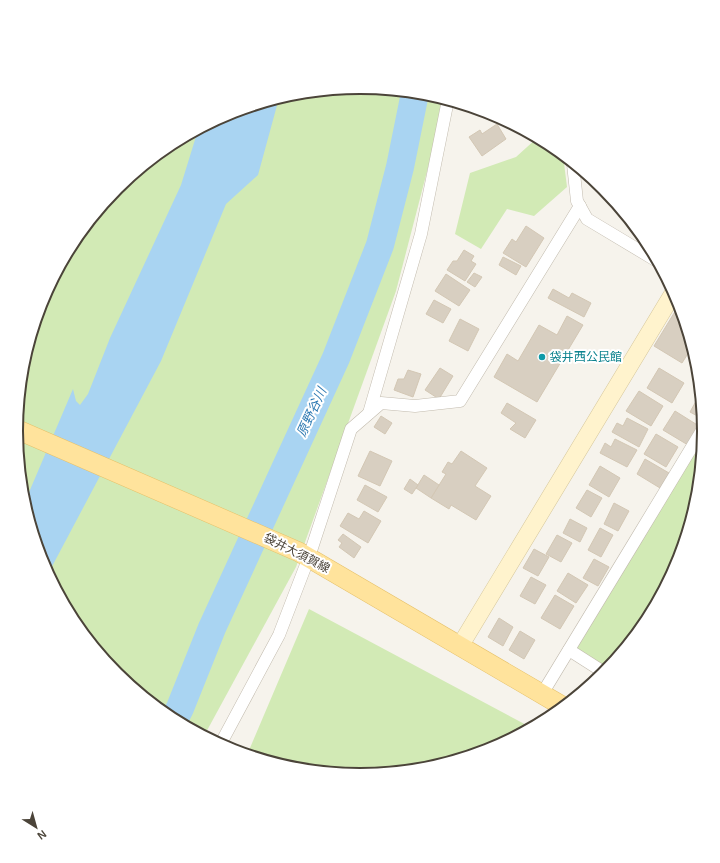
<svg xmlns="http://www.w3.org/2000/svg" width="720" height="863" viewBox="0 0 720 863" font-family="Arial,'Noto Sans JP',sans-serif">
  <rect width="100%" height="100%" fill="#f6f3ec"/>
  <!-- green -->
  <g fill="#d2eab5">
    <polygon points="360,88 427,94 442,99 437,133 396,291 296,567 204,736 169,717 117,675 74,622 42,563 23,498 16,431 23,364 42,300 74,240 117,188 169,145 229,114 293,94"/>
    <polygon points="537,138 551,146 563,155 567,187 534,216 507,209 481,249 455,234 470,173 516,157"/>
    <polygon points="703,437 697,499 678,563 646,623 608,668 573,647"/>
    <polygon points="309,609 532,728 491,749 427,769 380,774 378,772 375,774 360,775 293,769 247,755"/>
  </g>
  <!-- water -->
  <polygon fill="#a9d4f2" points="279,98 258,175 226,204 161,361 48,574 42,563 24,504 73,389 76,401 80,405 88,394 110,338 181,185 198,130 229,114"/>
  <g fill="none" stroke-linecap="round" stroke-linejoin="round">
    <!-- river -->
    <polyline stroke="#a9d4f2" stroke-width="28" points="174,720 180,708 212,628 336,358 380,245 400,167 415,93"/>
  </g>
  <!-- building -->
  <g fill="#d8cfc1" stroke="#d3c7b4">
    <polygon points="481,110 490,113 483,118 478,112"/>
    <polygon points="497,124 506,139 482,156 469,137 480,130 482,134"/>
    <polygon points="526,226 544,238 526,267 503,253 512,239 516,242"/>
    <polygon points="464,250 474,256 471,261 476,264 465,281 447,270 453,261 457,261"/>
    <polygon points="503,257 521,266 516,275 499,265"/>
    <polygon points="474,273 482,277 475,287 467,282"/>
    <polygon points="446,274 470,290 459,306 435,291"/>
    <polygon points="553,289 569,298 572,293 591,303 584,317 548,298"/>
    <polygon points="434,300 451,309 443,323 426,314"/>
    <polygon points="679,305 692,347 682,363 654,346"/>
    <polygon points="567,316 583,325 537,402 494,377 507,354 518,361 539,325 557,335"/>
    <polygon points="460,319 479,329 468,351 449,341"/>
    <polygon points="440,368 453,376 439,399 425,390"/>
    <polygon points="659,368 684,383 672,403 647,388"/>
    <polygon points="408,370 421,374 413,397 394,390 398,379 404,379"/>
    <polygon points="639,391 663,406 651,426 626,411"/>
    <polygon points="700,394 703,419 690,412"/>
    <polygon points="507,403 536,420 525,438 510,429 516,423 501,413"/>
    <polygon points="675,411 699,426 688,445 663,430"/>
    <polygon points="381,416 392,423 385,434 374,427"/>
    <polygon points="627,418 648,429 639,447 612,432 617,423 623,426"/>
    <polygon points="656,434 678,447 666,467 644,454"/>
    <polygon points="615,439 637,450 627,467 600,453 605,443 611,447"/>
    <polygon points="370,451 392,461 380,486 358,476"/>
    <polygon points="461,451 487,468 475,486 491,496 476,520 451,505 449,509 431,498 446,474 442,472 448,462 452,464"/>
    <polygon points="645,459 669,473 660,488 637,474"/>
    <polygon points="600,466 620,478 609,497 589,485"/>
    <polygon points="424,475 439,485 431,498 416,488"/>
    <polygon points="410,479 418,485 412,494 404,489"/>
    <polygon points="365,485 387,497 378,512 357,500"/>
    <polygon points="587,490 602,498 591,517 576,508"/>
    <polygon points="614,503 629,511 618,531 604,524"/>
    <polygon points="364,511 381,521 368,543 340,526 348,513 359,519"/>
    <polygon points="570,519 587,528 580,542 563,533"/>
    <polygon points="600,528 613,535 601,557 588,550"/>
    <polygon points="343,534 361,547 354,558 339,547 342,543 338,540"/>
    <polygon points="557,535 572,543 561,562 546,554"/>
    <polygon points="534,549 549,557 538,576 523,568"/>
    <polygon points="594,559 609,567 598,586 583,578"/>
    <polygon points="568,573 588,585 576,603 557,591"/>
    <polygon points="531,577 546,585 535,604 520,596"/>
    <polygon points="555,595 574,606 560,629 541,618"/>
    <polygon points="499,618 513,627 503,646 488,637"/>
    <polygon points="520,631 535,640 524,659 509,650"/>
  </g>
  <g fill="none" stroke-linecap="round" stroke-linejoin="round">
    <defs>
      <g id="street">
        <polyline points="573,164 577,201 587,219 657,261"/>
        <polyline points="369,413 421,234 448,100"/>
        <polyline points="569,650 605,673"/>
        <polyline points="542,694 635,541 704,427"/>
        <polyline points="220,745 279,635 309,557 351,429 381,403 415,406 460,401 580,206"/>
      </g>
      <polyline id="secondary" points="460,646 674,292"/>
      <polyline id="primary" points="16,429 299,552 564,707"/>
    </defs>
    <!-- street casing -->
    <use href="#street" stroke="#c2bbae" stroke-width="13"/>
    <!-- secondary casing -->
    <use href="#secondary" stroke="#d6c79b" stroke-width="18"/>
    <!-- primary casing -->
    <use href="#primary" stroke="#e6c16a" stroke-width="20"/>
    <!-- street -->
    <use href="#street" stroke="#fff" stroke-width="12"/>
    <!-- secondary -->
    <use href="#secondary" stroke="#fff3cd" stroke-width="17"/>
    <!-- primary -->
    <use href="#primary" stroke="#ffe39c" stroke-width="19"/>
  </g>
  <!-- markers -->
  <circle fill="#0f9aa8" stroke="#fff" stroke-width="1.5" cx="542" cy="357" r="4"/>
  <g text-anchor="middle" stroke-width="4" stroke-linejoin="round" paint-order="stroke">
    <!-- culture labels -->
    <g font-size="12" fill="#0d838f" stroke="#fff" text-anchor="start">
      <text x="550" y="361">袋井西公民館</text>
    </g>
    <!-- street labels -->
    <g font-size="12" fill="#4b4439" stroke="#fff">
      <text transform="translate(297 553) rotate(27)" y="4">袋井大須賀線</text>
    </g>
    <!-- water labels -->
    <g font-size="13" font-style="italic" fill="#2e7ab2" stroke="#fff">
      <text transform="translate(311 412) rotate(-65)" y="5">原野谷川</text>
    </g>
  </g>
  <!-- crop -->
  <path d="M0 0H720V863H0ZM23 431a337 337 0 1 1 674 0a337 337 0 1 1-674 0Z" fill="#fff" fill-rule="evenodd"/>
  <path fill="none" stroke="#4b4439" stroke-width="2" d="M23 431a337 337 0 1 1 674 0a337 337 0 1 1-674 0Z"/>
  <!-- north arrow -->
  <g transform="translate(36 827) rotate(143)" stroke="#ffffff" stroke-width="3" paint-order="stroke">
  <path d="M0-3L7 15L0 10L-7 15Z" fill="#4b4439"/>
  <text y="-6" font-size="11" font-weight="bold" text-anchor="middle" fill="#4b4439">N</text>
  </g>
</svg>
